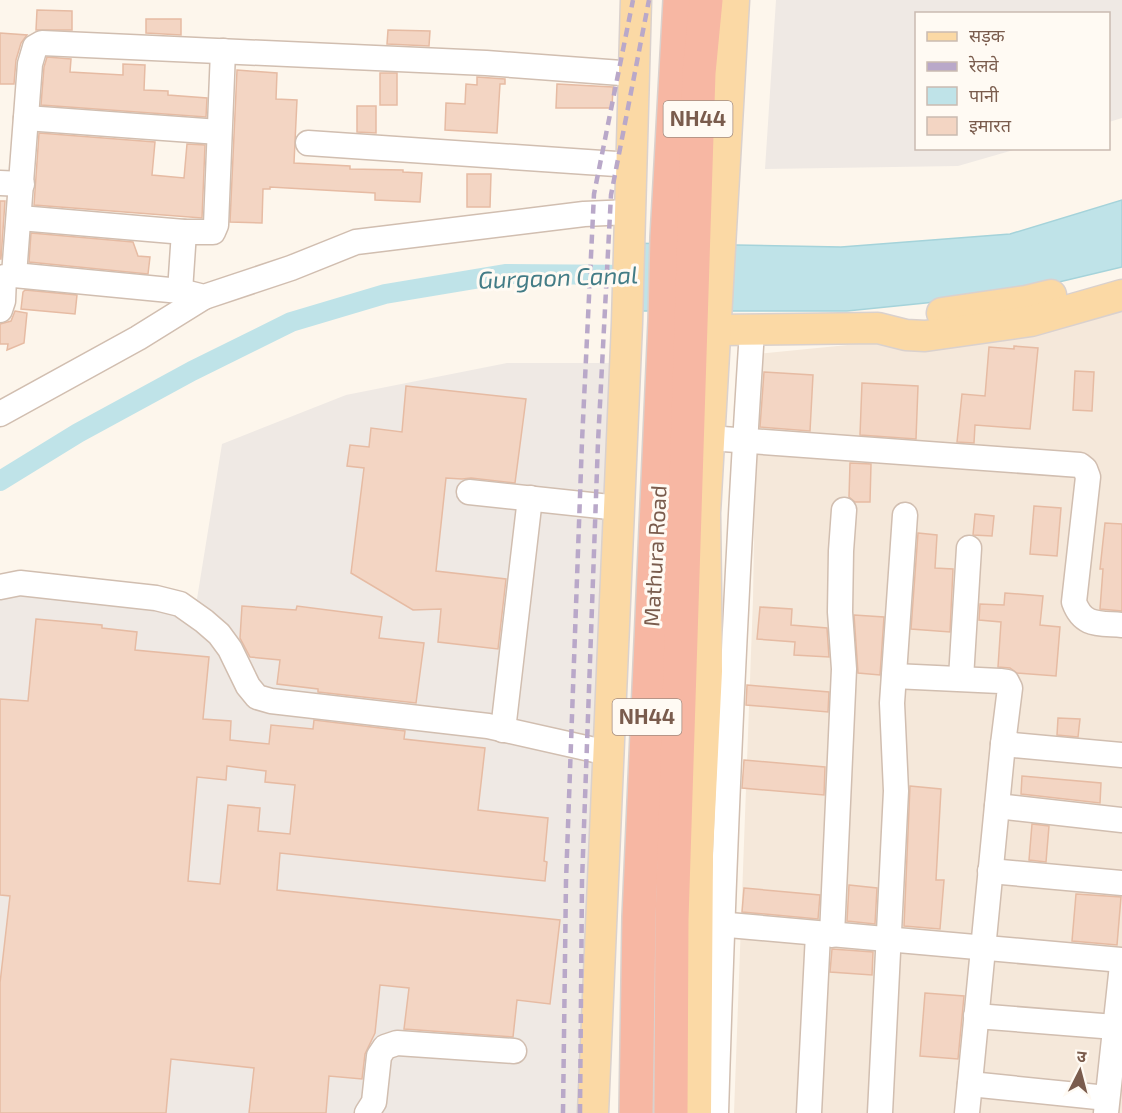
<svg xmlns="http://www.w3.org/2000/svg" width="1122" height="1113" viewBox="0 0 1122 1113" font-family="'Exo 2','Noto Sans Devanagari',sans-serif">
  <rect width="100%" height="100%" fill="#fdf6ec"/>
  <!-- residential -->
  <polygon fill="#f5e8da" points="1122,298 1122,1113 734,1113 753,599 757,354 1008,329"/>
  <!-- industrial -->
  <g fill="#efe9e4">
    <polygon points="776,0 1122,0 1122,118 1109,122 1108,14 916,14 916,148 1017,149 958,166 765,169"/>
    <polygon points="507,363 610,363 590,1113 0,1113 0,579 197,599 222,444 346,395"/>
  </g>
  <!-- water -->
  <polygon fill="#bfe3e8" stroke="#a5d3da" stroke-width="1.5" points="1122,200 1122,267 1004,295 847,311 626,311 626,243 841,247 1010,234"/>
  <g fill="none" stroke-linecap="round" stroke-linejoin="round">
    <!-- canal -->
    <polyline stroke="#bfe3e8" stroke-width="20" points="0,481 78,433 192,371 291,322 385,294 505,274 638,275"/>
  </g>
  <!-- building -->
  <g fill="#f3d5c3" stroke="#e6bba3" stroke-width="1.5" fill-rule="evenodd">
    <polygon points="37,10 72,11 72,30 36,30"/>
    <polygon points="146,19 181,19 181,35 146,33"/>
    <polygon points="388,30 430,31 429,46 387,44"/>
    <polygon points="0,33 27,35 21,43 16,60 14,84 0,84"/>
    <polygon points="47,57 71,59 70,72 123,75 123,64 145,65 144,90 168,91 168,95 207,98 206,117 41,105 44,67"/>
    <polygon points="237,70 277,73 276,99 297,100 294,163 350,166 350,169 403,170 403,172 422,173 420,202 375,200 375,193 270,187 270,189 263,189 262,223 230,222"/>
    <rect x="380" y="73" width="17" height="32"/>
    <polygon points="477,77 505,79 505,84 500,84 497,133 445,130 446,103 465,104 466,84 477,85"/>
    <polygon points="557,84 613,87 612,108 556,108"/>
    <polygon points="357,106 376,106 376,133 357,132"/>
    <polygon points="39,133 155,142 152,175 184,178 187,144 205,145 202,218 34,205"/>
    <polygon points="467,174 491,174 490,207 467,207"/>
    <polygon points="0,201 5,201 1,259 0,259"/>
    <polygon points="31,233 133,242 138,256 150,257 148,274 29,262"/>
    <polygon points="25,290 77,295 75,314 21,309 23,292"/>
    <polygon points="15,311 27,313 24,343 7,350 8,344 0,344 0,324 11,321"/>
    <polygon points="1014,346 1038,348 1030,429 975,425 974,443 957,442 962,394 985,396 989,347 1014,349"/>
    <polygon points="1075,371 1094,372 1092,411 1073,410"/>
    <polygon points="764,372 813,375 810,431 760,427"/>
    <polygon points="862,383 918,386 916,439 860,435"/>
    <polygon points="406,386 526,399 515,483 471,478 462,479 446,478 436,571 506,579 498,649 438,642 441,609 413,610 351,573 364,468 347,466 350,445 369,447 371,428 402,432"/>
    <polygon points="850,463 871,464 870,502 855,502 849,497"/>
    <polygon points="1034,506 1061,508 1057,556 1030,554"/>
    <polygon points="975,514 994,516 992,536 973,535"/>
    <polygon points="1105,523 1122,524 1122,611 1100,609 1103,569 1100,569"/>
    <polygon points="918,533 937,535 935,568 953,569 950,632 911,629"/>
    <polygon points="1005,593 1043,596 1040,625 1060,627 1056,676 1017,673 1010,668 998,667 1001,622 979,620 980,604 1004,605"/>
    <polygon points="242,606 296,610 297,606 382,617 379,638 424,643 416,703 318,692 318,689 277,684 280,660 250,657 240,638"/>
    <polygon points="760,607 792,609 791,625 827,628 829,657 794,655 795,642 757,639"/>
    <polygon points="854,615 884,617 880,675 858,673"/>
    <path d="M36,619L102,625V628L137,632L135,650L209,657L203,719L231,721L230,740L269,744L271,725L313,729L314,720L405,731L404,739L485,748L478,810L548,818L544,861L547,862L545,881L280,853L277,890L560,920L550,1004L517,1000L513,1037L404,1029L409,988L380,985L375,1033L365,1054L362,1079L329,1076L326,1113H249L254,1068L171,1059L166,1113H0V983L10,896L0,895V699L28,701ZM227,766L266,771L265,782L295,785L290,834L258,831L260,808L228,805L220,884L188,881L197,777L226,780Z"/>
    <polygon points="747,685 829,692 828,712 746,705"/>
    <polygon points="1058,718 1080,719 1078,737 1057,735"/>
    <polygon points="744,760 825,767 824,795 742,788"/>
    <polygon points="1022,776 1101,783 1100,803 1021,794"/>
    <polygon points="910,786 941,789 936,880 944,880 940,929 904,926"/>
    <polygon points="1032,824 1049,826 1046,862 1029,860"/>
    <polygon points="849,885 877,888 875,924 847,921"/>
    <polygon points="744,888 820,895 818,919 742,912"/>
    <polygon points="1076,894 1121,897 1117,945 1072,941"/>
    <polygon points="832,949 873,952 872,975 830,972"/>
    <polygon points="925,993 964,996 958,1059 920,1056"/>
  </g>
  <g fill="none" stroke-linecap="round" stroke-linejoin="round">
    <defs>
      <g id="minor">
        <polyline points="26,118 219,132"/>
        <polyline points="308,143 631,165"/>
        <polyline points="0,183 22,184"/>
        <polyline points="20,218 184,232 213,232 216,225 223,51"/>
        <polyline points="14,275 180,291 204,297 291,268 356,242 584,214 630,212"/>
        <polyline points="180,291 184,232"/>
        <polyline points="0,310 3,301 4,277 14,275 30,64 35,47 42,43 486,63 635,74"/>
        <polyline points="0,414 138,338 204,297"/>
        <path d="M709,438L1080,465L1085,469L1088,477L1074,602C1083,627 1099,623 1122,625"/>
        <polyline points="469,492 619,508"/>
        <polyline points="0,587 20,583 156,598 180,604 204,621 219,634 230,649 248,686 257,697 271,701 488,726 608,753"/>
        <polyline points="894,676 1000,681 1007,682 1010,688 1003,744 967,1113"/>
        <polyline points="961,678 969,548"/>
        <polyline points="503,730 530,498"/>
        <polyline points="1003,744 1122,755"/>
        <polyline points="997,806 1122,820"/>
        <polyline points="990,871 1122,883"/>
        <polyline points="706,923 1122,960"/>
        <polyline points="832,935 844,669 840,612 841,551 844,510"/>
        <polyline points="976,1016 1115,1027"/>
        <polyline points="970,1084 1107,1098"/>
        <polyline points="367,1113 374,1102 379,1056 385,1047 397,1043 514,1051"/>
        <path d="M716,1113C724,852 735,591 752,331"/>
        <polyline points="809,1113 818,934"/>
        <polyline points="880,1113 896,791 892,703 905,515"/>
        <polyline points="1106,1113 1122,965"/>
      </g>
      <g id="major">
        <polyline points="942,313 1026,301 1051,295"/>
        <polyline points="716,330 878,328 906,335 925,336 1031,321 1122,295"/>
        <polyline points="593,1113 627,323 636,0"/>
        <polyline points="696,1113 698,853 707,671 705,513 734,0"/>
      </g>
      <g id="highway">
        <polyline points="636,1113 639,917 665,321 667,238 680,0"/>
        <polyline points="671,1113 672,920 699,73 706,0"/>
      </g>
    </defs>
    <!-- minor casing -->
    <use href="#minor" stroke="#d1beb0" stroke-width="27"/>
    <!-- major casing -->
    <use href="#major" stroke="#dad1cd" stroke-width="33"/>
    <!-- highway casing -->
    <use href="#highway" stroke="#dad1cd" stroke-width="36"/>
    <!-- minor -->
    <use href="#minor" stroke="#fff" stroke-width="24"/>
    <!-- major -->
    <use href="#major" stroke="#fbd9a5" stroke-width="30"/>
    <!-- highway -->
    <use href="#highway" stroke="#f7b7a3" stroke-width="33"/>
    <!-- rail -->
    <g stroke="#b9a8c9" stroke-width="4.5" stroke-dasharray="9 6" stroke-linecap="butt">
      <polyline points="563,1113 566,881 582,441 594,194 633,0"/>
      <polyline points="580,1113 582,881 598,442 611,195 649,0"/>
    </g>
  </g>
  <g text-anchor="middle" stroke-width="6" stroke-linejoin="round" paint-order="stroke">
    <!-- shield labels -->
    <g fill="#fffaf3" stroke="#a28b7f" stroke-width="1.5">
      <rect x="663.5" y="101" width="69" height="36" rx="4.5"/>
      <rect x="612.5" y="699" width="69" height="36" rx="4.5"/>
    </g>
    <g font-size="21" font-weight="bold" fill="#7a5c4d">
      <text x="698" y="126">NH44</text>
      <text x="647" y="724">NH44</text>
    </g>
    <!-- street labels -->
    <g font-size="22" fill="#7a5c4d" stroke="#fffaf3">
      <text transform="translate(655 556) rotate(-87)" y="8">Mathura Road</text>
    </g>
    <!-- water labels -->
    <g font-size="24" font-style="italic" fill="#437c86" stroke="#fffaf3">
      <text transform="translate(558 278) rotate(-2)" y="8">Gurgaon Canal</text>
    </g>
  </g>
  <!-- legend -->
  <rect x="915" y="12" width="195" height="138" fill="#fffaf3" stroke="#cabbb1" stroke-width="1.5"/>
  <rect x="927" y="32" width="30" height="9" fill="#fbd9a5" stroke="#cabbb1" stroke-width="1.5"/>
  <text x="969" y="42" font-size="18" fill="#7a5c4d">सड़क</text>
  <rect x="927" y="62" width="30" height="9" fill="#b9a8c9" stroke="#cabbb1" stroke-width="1.5"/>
  <text x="969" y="72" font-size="18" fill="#7a5c4d">रेलवे</text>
  <rect x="927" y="87" width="30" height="18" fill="#bfe3e8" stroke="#cabbb1" stroke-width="1.5"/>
  <text x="969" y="102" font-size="18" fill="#7a5c4d">पानी</text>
  <rect x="927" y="117" width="30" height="18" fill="#f3d5c3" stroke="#cabbb1" stroke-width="1.5"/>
  <text x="969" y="132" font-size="18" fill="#7a5c4d">इमारत</text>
  <!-- north arrow -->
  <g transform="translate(1080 1071) rotate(6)" stroke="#fffaf3" stroke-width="4.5" paint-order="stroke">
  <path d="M0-4.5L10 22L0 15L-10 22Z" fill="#7a5c4d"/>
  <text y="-9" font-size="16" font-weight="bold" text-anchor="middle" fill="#7a5c4d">उ</text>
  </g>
</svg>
